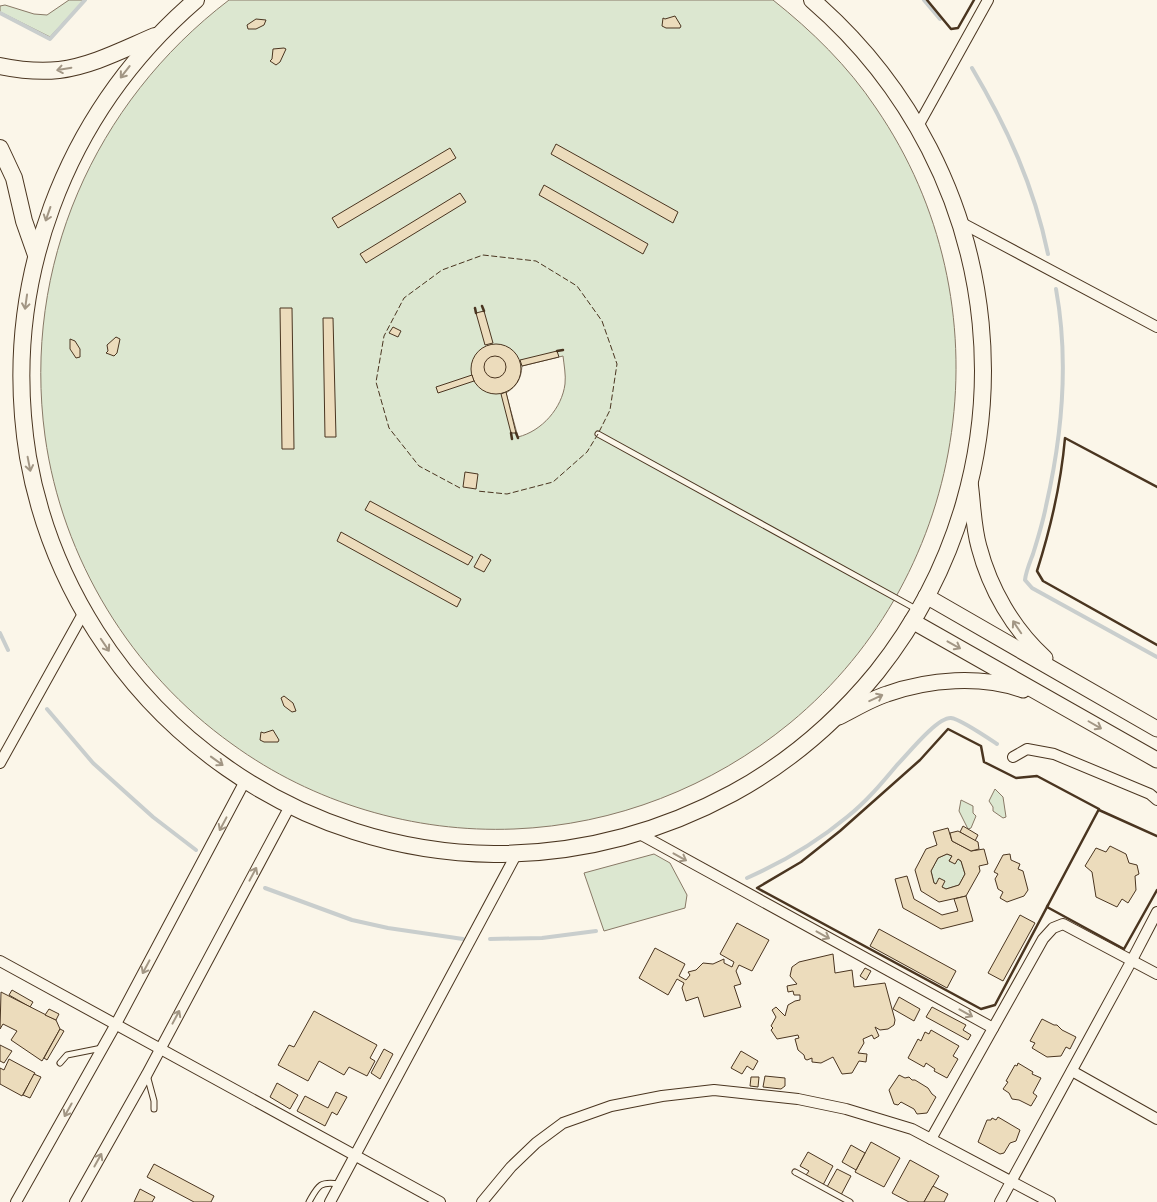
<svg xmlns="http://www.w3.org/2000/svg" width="1157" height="1202" viewBox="0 0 1157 1202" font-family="Inter,sans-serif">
  <rect width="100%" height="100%" fill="#fbf6e9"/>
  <!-- green -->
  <g fill="#dce7d0" stroke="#887966" fill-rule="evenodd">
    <polygon points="69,0 84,0 50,37 0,12 0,6 5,5 34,14 47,15"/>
    <path d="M229,0H773C812,31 848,66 876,108C1010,303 972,573 790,723C712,787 615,825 514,829C414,833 313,803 232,744C131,672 62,559 45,436C22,266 94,103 229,0ZM563,356C564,365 566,375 565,384C562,408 542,431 518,437L506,393C517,386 521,379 522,366Z"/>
    <polygon points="995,789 1003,797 1006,817 1003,818 993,811 993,807 989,801"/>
    <polygon points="961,800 973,806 973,813 976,816 971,828 968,829 959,811"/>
    <polygon points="654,854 670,863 687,895 685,908 604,931 584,873"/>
    <polygon points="947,854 952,856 949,861 958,859 961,861 965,874 959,885 946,889 934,883 931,871 938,858"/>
  </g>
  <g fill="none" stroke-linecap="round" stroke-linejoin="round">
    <!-- stream -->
    <g stroke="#c9cecd" stroke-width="4">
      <polyline points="924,0 940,19"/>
      <polyline points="0,13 50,39 85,0"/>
      <path d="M972,68C1007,127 1034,186 1048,254"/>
      <path d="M1056,289C1069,360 1062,436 1046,506C1043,522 1038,538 1033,554C1030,562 1026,571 1025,580L1032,588L1157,657"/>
      <polyline points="0,633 8,650"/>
      <polyline points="47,709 93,763 153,817 196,850"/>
      <path d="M747,878C783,862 817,842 847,817C866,802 882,783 897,765C907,755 937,717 951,718C960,719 988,738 997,744"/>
      <polyline points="265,888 352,920 388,928 463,939"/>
      <polyline points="490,939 542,938 596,931"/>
    </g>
  </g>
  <!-- building -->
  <g fill="#ecdcbc" stroke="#4a3520" fill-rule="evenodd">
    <polygon points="675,16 681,26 680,28 666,28 662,26 663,18 665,19"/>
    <polygon points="256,19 266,20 264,25 256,29 248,29 247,25"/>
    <polygon points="284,48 286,49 280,62 276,65 270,61 272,59 273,49"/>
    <polygon points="556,144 678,212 673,223 551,154"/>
    <polygon points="450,148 456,158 338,228 332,218"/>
    <polygon points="544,185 648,244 643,254 539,195"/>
    <polygon points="460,193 466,202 366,263 360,254"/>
    <polygon points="280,308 292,308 294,449 282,449"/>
    <polygon points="484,311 493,343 485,345 476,313"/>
    <polygon points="323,318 333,318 336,437 325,437"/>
    <polygon points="393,327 401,331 398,337 389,333"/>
    <polygon points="116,337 120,339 117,353 114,356 106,353 108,351 107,345"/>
    <polygon points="70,339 75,341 80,349 80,357 76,358 70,349"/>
    <circle cx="496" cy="369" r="25"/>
    <polygon points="557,351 559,357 522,366 520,360"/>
    <circle cx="495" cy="367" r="11"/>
    <polygon points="472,375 474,381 438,393 436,387"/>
    <polygon points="506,392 516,433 511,433 501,394"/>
    <polygon points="465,472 478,474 476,489 463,487"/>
    <polygon points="370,501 473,557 468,565 365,510"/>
    <polygon points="341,532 461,599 457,607 337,541"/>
    <polygon points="481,554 491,560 484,572 474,567"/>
    <polygon points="284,696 293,703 296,711 292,712 284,706 281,698"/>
    <polygon points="273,730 279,740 278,742 264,742 260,740 261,732 264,733"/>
    <polygon points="963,826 978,835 975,841 960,832"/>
    <path d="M948,828L952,841L971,851L984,849L988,864L979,866L980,871L966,896L939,902L921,891L915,870L926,849L937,845L933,832ZM947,854L952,856L949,861L955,864L958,859L961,861L965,874L959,885L946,889L942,887L945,881L939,878L936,884L934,883L931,871L938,858Z"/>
    <polygon points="958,831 978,842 979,849 971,851 952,841 950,833"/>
    <polygon points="1110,846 1126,854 1129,863 1137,865 1139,874 1135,876 1136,890 1128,903 1122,899 1117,907 1096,897 1092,872 1085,866 1096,848 1106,852"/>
    <polygon points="1010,854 1011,860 1020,864 1018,869 1023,871 1028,890 1024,896 1007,902 1000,898 1003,892 998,889 995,879 998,874 994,872 1003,855"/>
    <polygon points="907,876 914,899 942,915 958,911 954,899 966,896 973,921 941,929 903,908 895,879"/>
    <polygon points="1020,915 1035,923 1003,981 988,973"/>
    <polygon points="737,923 769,940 752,971 739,965 736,971 741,984 734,986 741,1007 704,1017 698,997 686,1001 682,988 684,983 677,979 668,995 639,978 655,948 685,964 679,976 686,980 690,975 688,972 696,970 703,963 713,964 724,959 724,963 732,967 734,962 720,954"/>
    <polygon points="879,929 956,971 947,988 870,946"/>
    <polygon points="833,954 835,973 852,970 854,987 885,983 895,1020 894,1025 888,1029 880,1030 875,1027 879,1036 874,1039 872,1035 863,1039 864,1043 858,1053 867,1054 866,1062 859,1061 852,1073 842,1074 833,1057 821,1063 812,1062 812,1058 807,1060 805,1059 804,1055 798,1050 795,1039 799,1038 798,1035 777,1039 771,1030 773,1028 771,1026 776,1017 772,1010 776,1007 785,1016 788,1005 795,1001 800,1000 800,995 794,995 793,991 788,992 787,986 797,984 790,976 792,967 799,962"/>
    <polygon points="865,968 871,971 866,980 860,976"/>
    <polygon points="12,990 33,1002 30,1007 9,995"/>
    <polygon points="1,992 56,1020 60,1029 42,1061 11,1040 17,1031 3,1024 0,1029"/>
    <polygon points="899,997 920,1009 914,1021 893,1009"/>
    <polygon points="932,1007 966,1025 963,1030 971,1035 968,1040 926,1017"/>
    <polygon points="49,1009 59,1014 56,1020 45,1015"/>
    <polygon points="314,1011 377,1045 370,1058 375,1061 367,1076 349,1067 344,1075 319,1061 308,1081 278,1065 289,1045 294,1047"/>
    <polygon points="1042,1019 1054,1025 1057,1025 1062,1030 1076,1037 1070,1049 1066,1047 1061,1056 1047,1057 1032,1048 1035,1043 1030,1041"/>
    <polygon points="60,1029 64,1031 47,1060 44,1058"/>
    <polygon points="931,1030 959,1046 953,1056 958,1059 947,1078 934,1071 935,1069 926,1063 924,1067 908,1058 918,1039 921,1041 925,1032 929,1034"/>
    <polygon points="0,1045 12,1051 4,1063 0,1061"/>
    <polygon points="384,1049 393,1054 380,1079 371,1073"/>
    <polygon points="741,1051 758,1061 753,1070 747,1066 742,1074 731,1068"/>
    <polygon points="9,1059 35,1073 22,1096 0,1084 0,1068 4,1070"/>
    <polygon points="1018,1063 1033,1072 1032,1074 1041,1078 1033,1093 1037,1096 1031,1106 1019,1100 1012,1099 1009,1093 1003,1089 1008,1082 1006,1081 1015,1065 1017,1066"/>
    <polygon points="34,1074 41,1077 30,1098 23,1095"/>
    <polygon points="899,1075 905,1078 909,1077 912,1080 915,1080 928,1088 932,1094 936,1097 927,1113 917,1114 914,1109 901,1102 898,1105 894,1104 889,1090"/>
    <polygon points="765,1076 785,1078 785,1086 781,1089 763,1087"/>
    <polygon points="751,1077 759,1077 758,1087 750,1086"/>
    <polygon points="277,1083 298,1095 290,1109 270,1097"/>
    <polygon points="336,1092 347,1097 337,1115 332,1112 325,1126 297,1111 305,1096 328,1108"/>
    <polygon points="998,1117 1020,1130 1016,1141 1010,1143 1004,1153 1000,1154 978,1142 987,1120 991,1120 992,1118 996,1120"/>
    <polygon points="871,1142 900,1158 884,1187 855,1172"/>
    <polygon points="851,1145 865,1153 856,1170 842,1162"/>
    <polygon points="808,1152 833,1166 823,1185 806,1175 809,1171 800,1166"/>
    <polygon points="910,1160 939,1176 924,1202 909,1202 892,1193"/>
    <polygon points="154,1164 214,1196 211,1202 194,1202 147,1177"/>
    <polygon points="837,1169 851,1176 841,1195 827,1187"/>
    <polygon points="933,1186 948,1194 944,1202 924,1202"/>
    <polygon points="140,1189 155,1197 152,1202 134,1202"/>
  </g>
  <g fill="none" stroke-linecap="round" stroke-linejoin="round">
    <defs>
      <g id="service">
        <polyline points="598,434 916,609"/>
        <polyline points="60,1063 67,1055 102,1048"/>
        <polyline points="147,1075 154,1101 154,1109"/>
        <polyline points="795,1172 850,1202"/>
        <path d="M309,1202C318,1186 319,1181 339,1184"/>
      </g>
      <g id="minor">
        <polyline points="918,126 988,0"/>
        <polyline points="960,222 1157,327"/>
        <polyline points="1013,757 1027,749 1054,754 1150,794 1157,800"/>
        <polyline points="0,763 84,612"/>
        <polyline points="638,833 993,1028"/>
        <polyline points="0,961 440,1202"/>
        <polyline points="1072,1071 1157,1119"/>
        <polyline points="931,1139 1043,939 1053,928 1063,924 1157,974"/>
        <polyline points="16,1202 116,1024 245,781"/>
        <polyline points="75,1202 147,1074 290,806"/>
        <polyline points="330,1202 517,853"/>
        <polyline points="482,1202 511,1167 536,1143 563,1123 611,1106 662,1096 714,1090 798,1099 846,1109 912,1129 1050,1202"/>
        <polyline points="1000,1202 1132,960 1157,912"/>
      </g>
      <g id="secondary">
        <path d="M970,482C973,503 973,526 979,547C990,589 1013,629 1045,658"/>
        <polyline points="926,596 1157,729"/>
        <polyline points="912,621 1157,760"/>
        <path d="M839,717C855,709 871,699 887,694C929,679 981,675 1023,690"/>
      </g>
      <g id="primary">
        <path d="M196,0C64,114 0,284 28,457C50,582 122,695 227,768C305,823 399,853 494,854C577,854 659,833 733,793C788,763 837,721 877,672C1041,465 1011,172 812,0"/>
        <path d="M0,66C19,70 40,72 59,70C92,66 124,49 155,36"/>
        <polyline points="0,148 14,178 24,221 36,255"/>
      </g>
    </defs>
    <!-- service casing -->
    <use href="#service" stroke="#4a3520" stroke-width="7"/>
    <!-- minor casing -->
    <use href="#minor" stroke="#4a3520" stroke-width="12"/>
    <!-- secondary casing -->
    <use href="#secondary" stroke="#4a3520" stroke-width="17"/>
    <!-- primary casing -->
    <use href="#primary" stroke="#4a3520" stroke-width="18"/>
    <!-- service -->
    <use href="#service" stroke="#fbf6e9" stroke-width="5"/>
    <!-- minor -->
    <use href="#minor" stroke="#fbf6e9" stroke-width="10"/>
    <!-- secondary -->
    <use href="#secondary" stroke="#fbf6e9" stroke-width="15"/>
    <!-- primary -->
    <use href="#primary" stroke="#fbf6e9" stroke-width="16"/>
    <!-- fence -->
    <polyline stroke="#4a3520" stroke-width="1" stroke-dasharray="6 2.5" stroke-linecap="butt" points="460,488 419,466 389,428 376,382 384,336 404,298 442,270 483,255 536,261 577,286 602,321 617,364 610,410 598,434 587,452 553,482 507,494 477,491"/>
    <!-- wall -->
    <g stroke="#4a3520" stroke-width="2.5">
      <polyline points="927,0 951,29 958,28 974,0"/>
      <polyline points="482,306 484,311"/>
      <polyline points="475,308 476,313"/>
      <polyline points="557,351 563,350"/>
      <polyline points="511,433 512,439"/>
      <polyline points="516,433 518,438"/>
      <path d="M1157,487L1065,438C1061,484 1051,527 1037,571L1043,581L1157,645"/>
      <polygon points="948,729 981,746 984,762 1016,778 1037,776 1099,809 995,1005 981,1009 757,888 801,862 840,831 920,760"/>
      <polyline points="1099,810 1157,836"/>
      <polyline points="1048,905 1047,907 1124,949 1157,890"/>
    </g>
  </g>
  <!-- one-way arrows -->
  <defs><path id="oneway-shaft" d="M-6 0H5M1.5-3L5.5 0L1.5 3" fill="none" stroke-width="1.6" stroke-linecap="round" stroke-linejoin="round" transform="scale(1.25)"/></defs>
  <g stroke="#a29684">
    <use href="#oneway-shaft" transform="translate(64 69) rotate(170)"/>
    <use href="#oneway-shaft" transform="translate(125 72) rotate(128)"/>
    <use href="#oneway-shaft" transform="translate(48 214) rotate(109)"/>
    <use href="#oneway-shaft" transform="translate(26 302) rotate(98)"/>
    <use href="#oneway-shaft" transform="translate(29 464) rotate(79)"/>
    <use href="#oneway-shaft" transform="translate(1017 627) rotate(-124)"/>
    <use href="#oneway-shaft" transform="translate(105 645) rotate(56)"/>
    <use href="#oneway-shaft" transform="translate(954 645) rotate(29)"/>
    <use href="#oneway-shaft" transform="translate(876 698) rotate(-25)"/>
    <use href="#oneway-shaft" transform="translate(1095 725) rotate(30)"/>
    <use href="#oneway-shaft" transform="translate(217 761) rotate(36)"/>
    <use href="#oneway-shaft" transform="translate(223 824) rotate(118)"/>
    <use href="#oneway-shaft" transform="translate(680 857) rotate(29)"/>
    <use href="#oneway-shaft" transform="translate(253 874) rotate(-62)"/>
    <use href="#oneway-shaft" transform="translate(823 935) rotate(29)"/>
    <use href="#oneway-shaft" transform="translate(146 967) rotate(118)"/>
    <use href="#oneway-shaft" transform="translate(966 1013) rotate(29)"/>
    <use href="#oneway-shaft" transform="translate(176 1017) rotate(-62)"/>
    <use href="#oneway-shaft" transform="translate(68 1110) rotate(119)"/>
    <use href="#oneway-shaft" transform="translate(98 1160) rotate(-61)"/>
  </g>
</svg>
